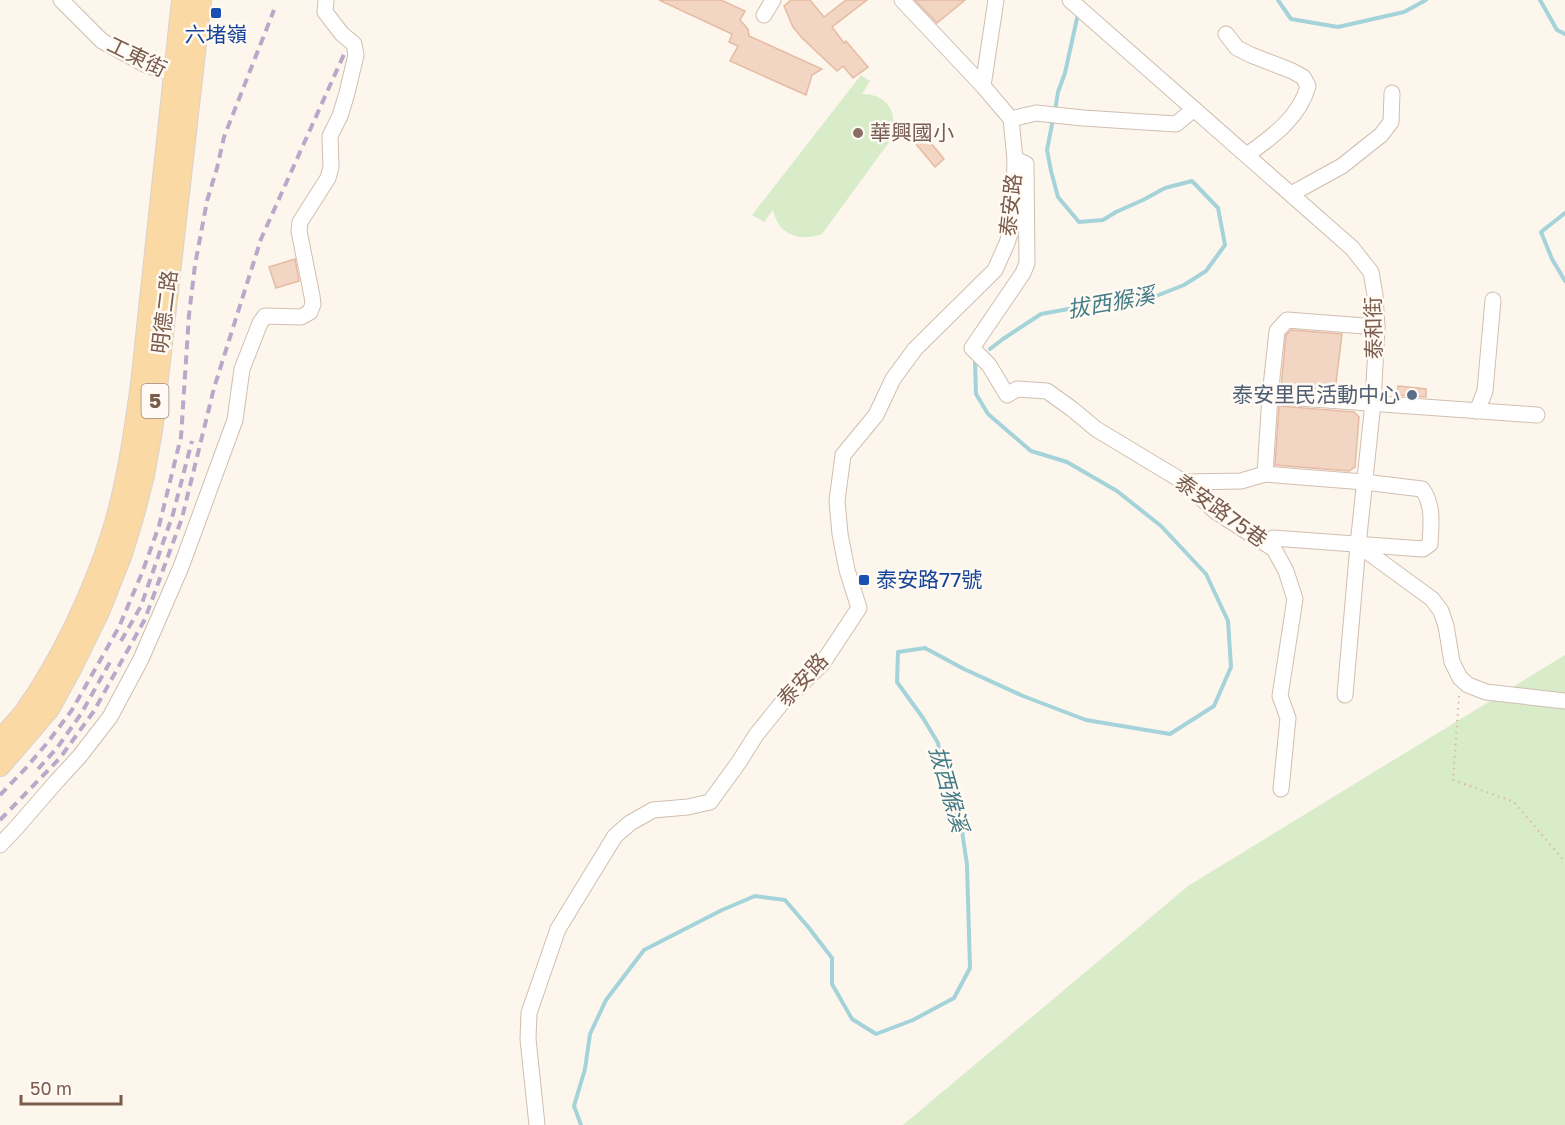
<svg xmlns="http://www.w3.org/2000/svg" width="1565" height="1125" viewBox="0 0 1565 1125" font-family="'Golos Text','Noto Sans TC',sans-serif">
  <rect width="100%" height="100%" fill="#fdf6ec"/>
  <!-- green -->
  <g fill="#d8ecc9">
    <path d="M861,75L870,81L862,94C891,94 899,117 890,141L822,234C800,242 778,235 773,210L764,222L752,215Z"/>
    <polygon points="1565,655 1565,1125 903,1125 1188,886"/>
  </g>
  <g fill="none" stroke-linecap="round" stroke-linejoin="round">
    <!-- stream -->
    <g stroke="#a5d3da" stroke-width="4">
      <polyline points="1278,0 1291,19 1338,27 1404,12 1426,0"/>
      <polyline points="1540,0 1557,30 1565,34"/>
      <polyline points="1055,111 1058,92 1065,73 1078,14"/>
      <polyline points="1565,213 1541,232 1552,259 1565,281"/>
      <polyline points="990,349 1003,339 1041,314 1101,303 1146,300 1184,285 1206,271 1225,245 1218,208 1192,181 1165,188 1143,200 1116,212 1103,220 1079,222 1058,197 1051,171 1047,150 1053,119"/>
      <polyline points="581,1125 574,1106 585,1069 590,1034 606,1000 644,950 722,910 755,896 785,900 809,928 832,958 832,984 852,1019 876,1034 913,1020 954,998 970,968 967,865 961,824 946,786 938,743 923,718 897,682 898,652 925,648 964,669 1023,696 1086,720 1170,734 1214,706 1231,667 1228,621 1206,574 1161,526 1117,491 1067,462 1031,451 988,414 976,394 975,361"/>
    </g>
  </g>
  <!-- building -->
  <g fill="#f3d5c3" stroke="#e6bba3" stroke-width="1.5">
    <polygon points="659,0 721,0 745,11 740,20 748,29 749,36 822,69 812,75 806,95 730,61 738,46 729,42 732,34"/>
    <polygon points="791,0 810,0 824,17 846,0 867,0 832,27 844,43 846,41 868,67 853,78 843,66 837,71 802,38 793,27 784,6"/>
    <polygon points="915,0 965,0 937,23"/>
    <polygon points="925,136 944,159 935,167 916,144"/>
    <polygon points="295,259 299,281 276,288 269,267"/>
    <polygon points="1291,330 1342,334 1335,391 1281,387 1286,335"/>
    <polygon points="1398,386 1426,389 1426,397 1397,395"/>
    <polygon points="1279,406 1354,412 1359,417 1355,467 1349,471 1275,465"/>
  </g>
  <g fill="none" stroke-linecap="round" stroke-linejoin="round">
    <defs>
      <g id="minor">
        <polyline points="61,0 102,41 146,65 184,77"/>
        <polyline points="1070,0 1352,248 1371,272 1375,295 1377,327 1373,403 1358,545 1345,695"/>
        <polyline points="764,15 773,0"/>
        <path d="M1226,34L1237,48L1251,55L1292,71L1303,77L1308,86C1300,117 1272,137 1247,155"/>
        <polyline points="983,86 996,0"/>
        <polyline points="1011,119 1036,113 1083,118 1176,124 1194,109"/>
        <polyline points="1015,159 1026,164 1027,263 1023,273 972,348 989,365 1007,395 1017,389 1047,391 1072,409 1096,429 1184,482 1215,511 1274,549 1286,571 1295,599 1280,696 1288,718 1281,789"/>
        <polyline points="1291,194 1342,166 1381,135 1391,122 1392,93"/>
        <polyline points="1270,396 1537,415"/>
        <polyline points="1477,411 1485,391 1493,300"/>
        <polyline points="1265,474 1270,396 1277,331 1287,320 1377,327"/>
        <path d="M1184,482L1241,481L1265,474L1364,482L1422,489C1434,505 1431,525 1430,544L1423,549L1273,538"/>
        <polyline points="1358,545 1432,599 1441,611 1446,626 1452,662 1460,678 1468,685 1486,692 1565,701"/>
        <polyline points="0,845 17,827 56,782 79,757 110,717 141,659 181,567 235,420 242,369 260,323 265,316 301,317 310,312 313,304 312,296 299,231 300,222 328,178 331,167 330,136 340,116 347,93 356,55 354,44 342,34 325,12 326,0"/>
        <polyline points="537,1125 528,1039 529,1013 558,929 615,836 630,823 653,810 688,807 710,802 739,762 756,735 781,704 822,664 859,608 847,570 840,534 837,501 843,455 876,415 893,379 915,349 995,270 1007,243 1013,224 1015,159 1011,119 983,86 902,0"/>
      </g>
      <g id="major">
        <path d="M0,740C8,731 17,722 24,713C61,661 93,593 112,533C127,485 134,434 141,384L182,0"/>
        <polyline points="0,766 49,709 71,669 99,612 122,554 135,511 144,475 152,431 201,0"/>
      </g>
    </defs>
    <!-- minor casing -->
    <use href="#minor" stroke="#d1beb0" stroke-width="17"/>
    <!-- major casing -->
    <use href="#major" stroke="#dad1cd" stroke-width="22"/>
    <!-- path -->
    <polyline stroke="#d9b8a5" stroke-width="2" stroke-dasharray="1.5 4.5" stroke-linecap="butt" points="1459,696 1453,780 1514,802 1565,862"/>
    <!-- minor -->
    <use href="#minor" stroke="#fff" stroke-width="15"/>
    <!-- major -->
    <use href="#major" stroke="#fbd9a5" stroke-width="20"/>
    <!-- rail -->
    <g stroke="#b9a8c9" stroke-width="4" stroke-dasharray="9 6" stroke-linecap="butt">
      <polyline points="121,641 141,606 173,514 192,441"/>
      <polyline points="38,769 57,748 81,714 110,662"/>
      <polyline points="0,795 25,769 48,742 72,710 119,627 142,573 159,526 181,437 189,315 195,265 207,201 217,168 224,137 274,10"/>
      <polyline points="0,820 60,758 94,711 145,619 182,518 214,388 261,239 345,52"/>
    </g>
  </g>
  <!-- markers -->
  <g fill="#1a4fb4" stroke="#fffaf3" stroke-width="2">
    <rect x="210" y="7" width="12" height="12" rx="3"/>
    <rect x="858" y="574" width="12" height="12" rx="3"/>
  </g>
  <circle fill="#8d6e63" stroke="#fffaf3" stroke-width="2" cx="858" cy="133" r="6"/>
  <circle fill="#5c6f8a" stroke="#fffaf3" stroke-width="2" cx="1412" cy="395" r="6"/>
  <g text-anchor="middle" stroke-width="5" stroke-linejoin="round" paint-order="stroke">
    <!-- shield labels -->
    <rect fill="#fffaf3" stroke="#a28b7f" stroke-width="1.5" x="141.5" y="384" width="27" height="34" rx="4.5"/>
    <g font-size="20" font-weight="bold" fill="#7a5c4d">
      <text x="155" y="408">5</text>
    </g>
    <!-- transit labels -->
    <g font-size="21" fill="#164399" stroke="#fffaf3">
      <text x="216" y="42">六堵嶺</text>
      <text x="876" y="587" text-anchor="start">泰安路77號</text>
    </g>
    <!-- street labels -->
    <g font-size="21" fill="#7a5c4d" stroke="#fffaf3">
      <text transform="translate(137 57) rotate(26)" y="7">工東街</text>
      <text transform="translate(1011 205) rotate(-84)" y="7">泰安路</text>
      <text transform="translate(165 312) rotate(-83)" y="7">明德二路</text>
      <text transform="translate(1374 328) rotate(-91)" y="7">泰和街</text>
      <text transform="translate(1221 511) rotate(36)" y="7">泰安路75巷</text>
      <text transform="translate(803 680) rotate(-48)" y="7">泰安路</text>
    </g>
    <!-- education labels -->
    <g font-size="21" fill="#785e54" stroke="#fffaf3" text-anchor="start">
      <text x="870" y="140">華興國小</text>
    </g>
    <!-- service labels -->
    <g font-size="21" fill="#4e5e75" stroke="#fffaf3" text-anchor="end">
      <text x="1400" y="402">泰安里民活動中心</text>
    </g>
    <!-- water labels -->
    <g font-size="22" font-style="italic" fill="#437c86" stroke="#fffaf3">
      <text transform="translate(1111 302) rotate(-10)" y="8">拔西猴溪</text>
      <text transform="translate(949 789) rotate(74)" y="8">拔西猴溪</text>
    </g>
  </g>
  <!-- scale -->
  <path d="M21 1095v9h100v-9" fill="none" stroke="#7a5c4d" stroke-width="3"/>
  <text x="30" y="1095" font-size="18" fill="#7a5c4d" stroke="#fffaf3" stroke-width="4.5" paint-order="stroke">50 m</text>
</svg>
